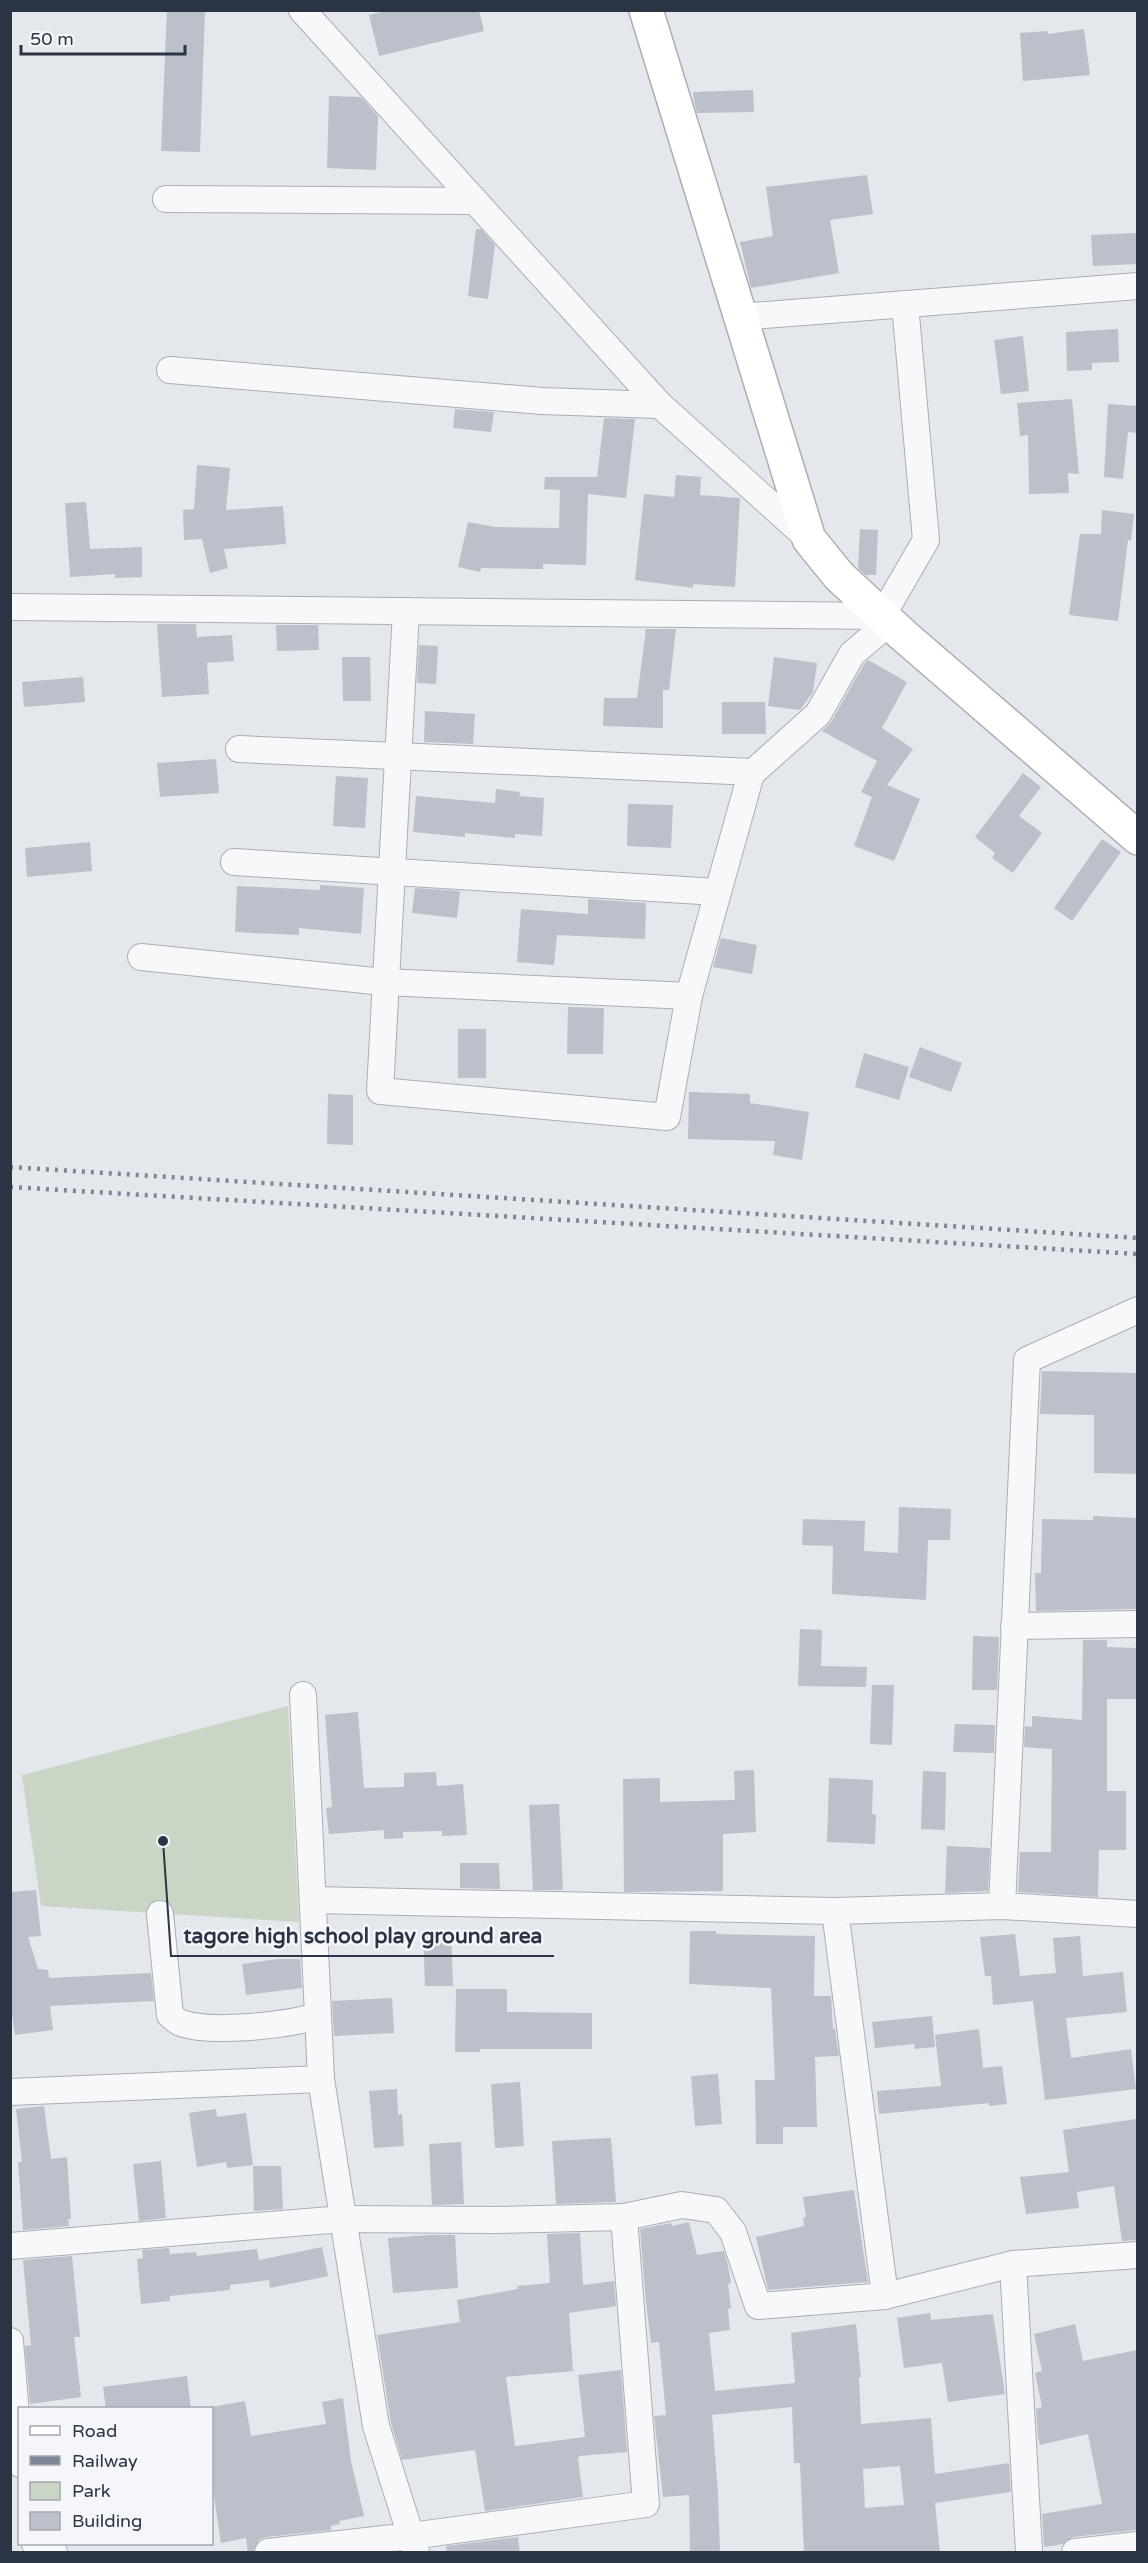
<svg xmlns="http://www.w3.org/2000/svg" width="1148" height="2563" viewBox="0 0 1148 2563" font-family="'Varela Round',sans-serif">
  <rect width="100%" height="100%" fill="#e4e7ec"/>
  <!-- green -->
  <polygon fill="#c9d6c5" points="288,1706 299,1922 41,1906 22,1775"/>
  <!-- building -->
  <g fill="#bbc0ca" fill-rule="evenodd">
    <polygon points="167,10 205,10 200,152 161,151"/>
    <polygon points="390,10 479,10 484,31 379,56 369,15"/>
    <polygon points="1084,29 1090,75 1023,81 1020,33 1048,31 1048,34"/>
    <polygon points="753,90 754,112 697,113 694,101 693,92"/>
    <polygon points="329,96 361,97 378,116 376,170 327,168"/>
    <polygon points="867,175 873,214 830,220 839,273 751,288 740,242 773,236 766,187"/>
    <polygon points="476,229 481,229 495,245 488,299 468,296"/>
    <polygon points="1137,233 1137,264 1093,266 1091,235"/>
    <polygon points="1118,329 1119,362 1092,363 1092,370 1067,371 1066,332"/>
    <polygon points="1023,336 1029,391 1001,394 994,340"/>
    <polygon points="1072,399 1079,474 1068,473 1069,493 1029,494 1028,435 1020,436 1017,403"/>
    <polygon points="1108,404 1137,406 1137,433 1128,432 1123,479 1104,477"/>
    <polygon points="455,409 494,412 491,432 453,428"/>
    <polygon points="604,418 635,419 626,498 588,494 586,565 543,564 543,569 481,568 480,572 458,567 468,522 495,527 559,528 560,490 544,489 545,477 597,477"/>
    <polygon points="197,465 230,468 226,510 283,506 286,544 224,549 228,568 210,573 202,539 184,540 183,510 194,509"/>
    <polygon points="676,475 701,477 700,495 740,498 735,587 693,584 693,588 635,580 644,494 674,497"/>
    <polygon points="86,502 90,549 142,547 142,577 115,578 115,574 70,577 65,503"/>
    <polygon points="1102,510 1134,514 1131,541 1128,540 1118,621 1069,615 1080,534 1101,534"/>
    <polygon points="860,529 878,530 876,575 865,575 858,568"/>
    <polygon points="157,624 196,624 197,637 232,635 234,661 207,663 209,694 162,697"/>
    <polygon points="276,625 318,625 319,650 277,651"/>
    <polygon points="646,629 676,629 669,690 663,690 663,728 603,726 604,698 637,698"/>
    <polygon points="419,645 438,646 436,684 417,683"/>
    <polygon points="342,657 370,657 371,701 343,701"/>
    <polygon points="774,657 817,663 813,692 800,710 768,706"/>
    <polygon points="868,660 907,682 882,728 913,749 887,785 920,799 894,861 854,846 872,797 861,792 877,761 822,731 831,722 864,664"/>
    <polygon points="83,677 85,702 24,707 22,682"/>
    <polygon points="722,702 765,702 766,734 722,734"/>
    <polygon points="425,711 475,714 473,744 424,742"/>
    <polygon points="216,759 219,793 160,797 157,763"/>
    <polygon points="1023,773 1041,787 1019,816 1042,833 1013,873 992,858 995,853 975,837"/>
    <polygon points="336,776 368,778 365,828 333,826"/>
    <polygon points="496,789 520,792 519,796 544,798 542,836 515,834 515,838 465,833 465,837 413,832 416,796 495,803"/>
    <polygon points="628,804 673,805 671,848 627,846"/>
    <polygon points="1102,839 1121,852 1072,921 1054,908"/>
    <polygon points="90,842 92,871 27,877 25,848"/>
    <polygon points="320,885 364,888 361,934 299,928 299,935 235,932 237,886 320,890"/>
    <polygon points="415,888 460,891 457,918 412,913"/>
    <polygon points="588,899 646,903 645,939 557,935 554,965 517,962 521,909 588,914"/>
    <polygon points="721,938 757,945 752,974 713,967"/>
    <polygon points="568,1007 604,1008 603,1054 567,1054"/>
    <rect x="458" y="1029" width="28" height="49"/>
    <polygon points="920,1047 962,1063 951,1092 909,1077"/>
    <polygon points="864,1053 909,1067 899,1100 855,1087"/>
    <polygon points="689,1092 750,1094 750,1103 809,1112 802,1160 773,1155 775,1141 688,1139"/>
    <polygon points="328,1094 353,1095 353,1145 327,1144"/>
    <polygon points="1042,1371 1137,1373 1137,1474 1094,1473 1094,1415 1040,1414"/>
    <polygon points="899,1507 951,1509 950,1540 928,1540 926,1600 832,1594 833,1546 802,1545 803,1519 865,1521 864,1551 898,1553"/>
    <polygon points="1093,1516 1137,1518 1137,1609 1036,1611 1035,1573 1041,1573 1042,1519 1093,1520"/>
    <polygon points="800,1629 822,1630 821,1666 867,1667 866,1687 798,1686"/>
    <polygon points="973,1636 999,1637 997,1690 972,1690"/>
    <polygon points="1083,1640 1107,1640 1107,1647 1137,1648 1137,1699 1107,1699 1107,1791 1126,1791 1126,1850 1099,1850 1098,1897 1018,1892 1020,1852 1051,1852 1052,1749 1024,1747 1025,1726 1032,1727 1032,1716 1082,1720"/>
    <polygon points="872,1685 894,1685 892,1745 870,1744"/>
    <polygon points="358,1712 364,1788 404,1787 404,1773 436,1772 437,1786 463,1784 467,1835 442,1836 442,1831 403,1832 403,1838 384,1839 384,1830 329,1834 326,1808 332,1807 325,1715"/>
    <polygon points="955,1724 995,1725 994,1753 953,1752"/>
    <polygon points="754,1770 756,1832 723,1834 723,1891 624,1892 623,1779 660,1778 660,1802 735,1800 734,1771"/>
    <polygon points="923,1771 946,1772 945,1830 921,1829"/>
    <polygon points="829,1778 873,1780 872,1814 876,1815 875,1844 827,1842"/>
    <polygon points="559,1804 563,1890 533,1890 529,1805"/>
    <polygon points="947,1846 990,1848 988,1891 945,1893"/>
    <polygon points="460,1863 499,1863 500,1889 460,1888"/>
    <polygon points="36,1890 41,1936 28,1937 38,1969 48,1970 49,1978 151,1973 154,2001 50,2006 53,2030 15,2035 10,1998 10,1892"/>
    <polygon points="451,1930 453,1986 425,1986 423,1931"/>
    <polygon points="690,1931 716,1931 716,1934 815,1936 814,1996 831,1996 833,2029 835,2029 839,2056 815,2057 817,2127 783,2127 783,2144 756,2144 755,2080 775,2080 771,1988 689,1984"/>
    <polygon points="1015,1934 1020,1976 1056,1973 1053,1938 1080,1936 1083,1976 1123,1972 1127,2012 1066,2018 1071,2058 1131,2049 1136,2089 1045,2100 1033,2001 993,2005 991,1976 985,1976 980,1937"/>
    <polygon points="278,1959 300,1959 302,1988 246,1995 242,1964"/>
    <polygon points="456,1989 507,1989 507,2012 592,2013 592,2049 480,2049 480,2052 455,2052"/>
    <polygon points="392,1998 394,2033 334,2036 332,2001"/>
    <polygon points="932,2016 935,2047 915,2049 914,2044 875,2048 872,2022"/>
    <polygon points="979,2029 983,2068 1002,2066 1007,2104 989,2106 989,2103 879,2114 877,2091 941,2086 935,2035"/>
    <polygon points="718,2074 722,2124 695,2126 691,2076"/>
    <polygon points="520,2082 524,2146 495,2148 491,2084"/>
    <polygon points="397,2089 398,2115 402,2114 404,2146 374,2148 369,2091"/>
    <polygon points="44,2106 51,2159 67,2157 71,2219 68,2219 69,2226 23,2230 18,2162 22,2162 16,2109"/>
    <polygon points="216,2109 217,2117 246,2113 253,2165 227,2168 226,2162 197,2167 189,2113"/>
    <polygon points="1136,2119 1137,2240 1122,2241 1114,2186 1077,2192 1079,2208 1026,2214 1020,2177 1069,2172 1063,2130"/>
    <polygon points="611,2138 616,2202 556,2204 552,2141"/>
    <polygon points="461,2142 464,2204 432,2205 429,2144"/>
    <polygon points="161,2161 166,2218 139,2221 133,2164"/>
    <polygon points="253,2166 281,2166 283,2209 254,2211"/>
    <polygon points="854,2190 868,2282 768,2290 756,2237 804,2226 803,2218 806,2217 803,2197"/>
    <path d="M689,2222L697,2255L724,2251L728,2265L731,2283L728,2284L731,2308L728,2309L730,2330L709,2333L715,2391L795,2383L791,2333L856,2324L861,2377H859L861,2424L931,2418L935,2474L1009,2463L1011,2492L935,2503L940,2553H804L800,2463H794L792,2407L712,2415L718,2493L720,2553H690L689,2495L663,2497L654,2416L666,2415L659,2342L651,2343L646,2302L640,2229L671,2223L672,2226ZM900,2466L904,2505L865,2508L863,2469Z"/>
    <polygon points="580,2233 583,2285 614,2281 616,2306 569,2313 573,2371 506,2377 515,2446 585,2437 578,2375 621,2370 627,2452 580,2456 578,2458 583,2497 485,2511 475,2450 402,2460 391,2423 377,2335 460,2322 457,2300 518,2289 517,2286 550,2283 547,2234"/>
    <polygon points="429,2235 455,2235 458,2288 393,2293 388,2238"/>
    <polygon points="322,2247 328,2276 270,2288 269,2280 230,2285 230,2290 170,2296 170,2301 141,2304 137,2259 143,2258 142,2250 169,2248 170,2254 196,2252 197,2256 257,2249 259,2260"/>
    <polygon points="72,2256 80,2337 74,2337 81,2397 30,2404 25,2346 31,2345 23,2260"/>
    <polygon points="930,2313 931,2320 993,2314 1005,2394 948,2402 942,2363 904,2368 897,2318"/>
    <polygon points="1075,2324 1083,2361 1137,2350 1137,2530 1073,2537 1063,2544 1044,2547 1042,2514 1102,2504 1088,2434 1040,2445 1038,2437 1036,2409 1042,2407 1035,2373 1042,2371 1034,2334"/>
    <polygon points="187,2376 191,2409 106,2409 103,2387"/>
    <polygon points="343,2398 351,2461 364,2516 339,2521 340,2524 331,2526 331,2530 266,2537 259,2540 253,2553 248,2553 246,2538 221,2543 212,2484 212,2407 245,2401 251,2436 326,2424 322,2402"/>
    <polygon points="518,2537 520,2553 447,2553 446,2546"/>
  </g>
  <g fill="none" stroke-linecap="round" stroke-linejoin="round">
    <defs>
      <g id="minor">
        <polyline points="302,10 660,405 809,539"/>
        <polyline points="166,199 475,201"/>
        <polyline points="740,317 1138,286"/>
        <polyline points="170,370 542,401 660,405"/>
        <polyline points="10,607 882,616 926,540 905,304"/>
        <polyline points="406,611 380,1091 667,1117 689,996"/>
        <polyline points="239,749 753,772"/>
        <polyline points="234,862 717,892"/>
        <polyline points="141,957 384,982 689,996 751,774 818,714 852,654 890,622"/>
        <polyline points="1014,1626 1138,1624"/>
        <polyline points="303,1695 321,2079 376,2426 416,2552"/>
        <polyline points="313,1900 835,1911"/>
        <polyline points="1002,1906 1027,1360 1138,1310"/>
        <path d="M160,1914L170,2015C174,2018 177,2022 181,2023C212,2034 287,2025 318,2016"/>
        <polyline points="10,2092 321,2079"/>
        <polyline points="10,2246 343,2219 496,2220 624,2217 682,2205 716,2210 733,2232 758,2306 885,2296"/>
        <polyline points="1013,2264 885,2296 835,1911 1002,1906 1138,1914"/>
        <polyline points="10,2341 20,2464"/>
        <polyline points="35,2544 54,2552"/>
        <polyline points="268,2552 411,2536 646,2504 624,2217"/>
        <polyline points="1029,2552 1013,2264 1138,2255"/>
        <polyline points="1075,2552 1138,2545"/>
      </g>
      <polyline id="secondary" points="646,10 809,539 839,576 903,635 1138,838"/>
    </defs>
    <!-- minor casing -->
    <use href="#minor" stroke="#a9aeb7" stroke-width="28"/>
    <!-- secondary casing -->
    <use href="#secondary" stroke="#a9aeb7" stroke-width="36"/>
    <!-- minor -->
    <use href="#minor" stroke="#f7f8fa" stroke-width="26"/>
    <!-- secondary -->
    <use href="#secondary" stroke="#fff" stroke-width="33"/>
    <!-- rail -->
    <g stroke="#7d8696" stroke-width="4.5" stroke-dasharray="3 6" stroke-linecap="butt">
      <polyline points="10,1167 1138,1238"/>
      <polyline points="10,1187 1138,1254"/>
    </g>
  </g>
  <!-- callouts -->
  <path fill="none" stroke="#2b3445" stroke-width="2" d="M163 1841L171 1956H554"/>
  <circle fill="#2b3445" stroke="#f4f6f9" stroke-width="2" cx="163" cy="1841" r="6"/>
  <g font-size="21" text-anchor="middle" font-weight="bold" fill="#2b3445" stroke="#f4f6f9" stroke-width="5" stroke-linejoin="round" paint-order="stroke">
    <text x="363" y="1943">tagore high school play ground area</text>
  </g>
  <!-- border -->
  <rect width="1148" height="2563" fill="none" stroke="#2b3445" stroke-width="24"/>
  <!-- legend -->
  <rect x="18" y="2407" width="195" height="138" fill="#f4f6f9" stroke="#a4a8b1" stroke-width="1.5"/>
  <rect x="30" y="2426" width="30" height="9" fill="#ffffff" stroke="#a4a8b1" stroke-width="1.5"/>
  <text x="72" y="2437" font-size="18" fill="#2b3445">Road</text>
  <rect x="30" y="2456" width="30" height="9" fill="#7d8696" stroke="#a4a8b1" stroke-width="1.5"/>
  <text x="72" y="2467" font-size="18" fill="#2b3445">Railway</text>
  <rect x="30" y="2482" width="30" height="18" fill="#c9d6c5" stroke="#a4a8b1" stroke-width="1.5"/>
  <text x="72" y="2497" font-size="18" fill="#2b3445">Park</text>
  <rect x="30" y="2512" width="30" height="18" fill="#bbc0ca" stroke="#a4a8b1" stroke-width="1.5"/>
  <text x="72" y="2527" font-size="18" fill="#2b3445">Building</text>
  <!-- scale -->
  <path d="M21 45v9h164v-9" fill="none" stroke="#2b3445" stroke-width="3"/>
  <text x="30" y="45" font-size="18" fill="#2b3445" stroke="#f4f6f9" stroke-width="4.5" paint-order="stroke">50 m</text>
</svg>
